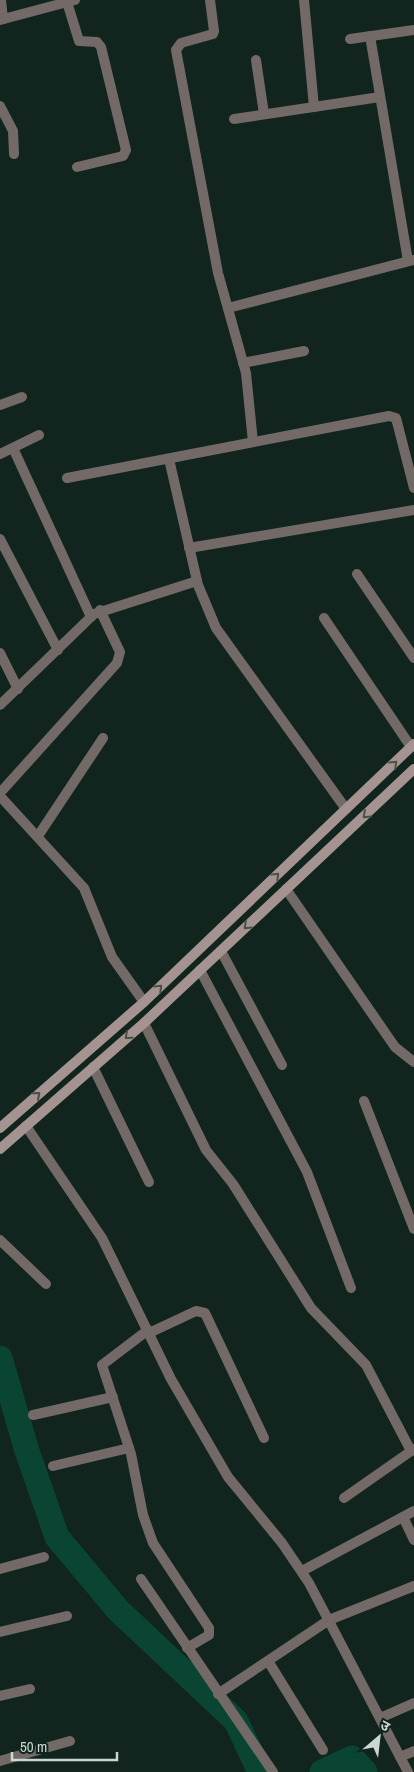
<svg xmlns="http://www.w3.org/2000/svg" width="414" height="1772" viewBox="0 0 414 1772" font-family="'Archivo Narrow','Noto Sans Devanagari',sans-serif">
  <rect width="100%" height="100%" fill="#11241d"/>
  <g fill="none" stroke-linecap="round" stroke-linejoin="round">
    <!-- river -->
    <g stroke="#0a4533" stroke-width="25">
      <polyline points="0,1358 27,1451 57,1537 118,1610 236,1721 260,1772"/>
      <polyline points="322,1772 352,1758 365,1772"/>
    </g>
    <!-- minor -->
    <g stroke="#736967" stroke-width="10">
      <polyline points="1,0 3,19"/>
      <polyline points="210,0 214,31 213,34 181,43 176,50 218,273 246,373 253,442"/>
      <polyline points="304,0 314,107"/>
      <polyline points="67,2 79,41 97,42 101,47 126,150 123,156 77,167"/>
      <polyline points="0,20 75,0"/>
      <polyline points="370,36 408,261"/>
      <polyline points="350,39 414,30"/>
      <polyline points="256,60 264,114"/>
      <polyline points="0,106 13,131 14,154"/>
      <polyline points="234,119 380,97"/>
      <polyline points="228,308 413,260"/>
      <polyline points="243,363 304,351"/>
      <polyline points="0,405 22,397"/>
      <polyline points="13,448 91,617"/>
      <polyline points="0,454 39,435"/>
      <polyline points="169,459 198,585 216,628 346,809"/>
      <polyline points="67,478 389,416 396,418 414,488"/>
      <polyline points="0,539 58,650"/>
      <polyline points="189,548 414,510"/>
      <polyline points="357,574 414,658"/>
      <polyline points="324,618 411,747"/>
      <polyline points="0,653 18,689"/>
      <polyline points="0,705 94,614 197,581"/>
      <polyline points="0,793 117,663 120,652 100,610"/>
      <polyline points="0,796 84,888 112,957 144,1002"/>
      <polyline points="38,836 103,738"/>
      <polyline points="286,889 395,1047 414,1062"/>
      <polyline points="221,951 282,1065"/>
      <polyline points="200,970 307,1172 351,1288"/>
      <polyline points="144,1023 206,1150 233,1184 311,1308 366,1365 411,1451"/>
      <polyline points="93,1067 149,1182"/>
      <polyline points="364,1101 414,1229"/>
      <polyline points="26,1126 102,1238 171,1379 228,1477 282,1543 309,1583 408,1772"/>
      <polyline points="0,1240 46,1284"/>
      <polyline points="148,1330 102,1365 131,1454 143,1515 153,1543 209,1628 209,1635 187,1648"/>
      <polyline points="149,1333 196,1311 205,1313 264,1438"/>
      <polyline points="33,1415 113,1397"/>
      <polyline points="53,1466 129,1448"/>
      <polyline points="344,1498 414,1449"/>
      <polyline points="403,1517 414,1540"/>
      <polyline points="0,1569 44,1557"/>
      <polyline points="302,1571 414,1511"/>
      <polyline points="141,1579 273,1772"/>
      <polyline points="0,1632 67,1616"/>
      <polyline points="268,1661 323,1750"/>
      <polyline points="218,1694 329,1620 414,1586"/>
      <polyline points="0,1696 30,1689"/>
      <polyline points="380,1718 414,1703"/>
      <polyline points="400,1757 414,1751"/>
      <polyline points="0,1761 70,1741"/>
    </g>
    <!-- secondary -->
    <g stroke="#a49390" stroke-width="10">
      <polyline points="0,1128 144,1002 414,744"/>
      <polyline points="0,1149 144,1023 414,769"/>
    </g>
  </g>
  <!-- one-way arrows -->
  <defs><path id="oneway-chevron" d="M-2-3.5L2.5 0L-2 3.5" fill="none" stroke-width="1.6" stroke-linecap="round" stroke-linejoin="round" transform="scale(1.25)"/></defs>
  <g stroke="#4c504b">
    <use href="#oneway-chevron" transform="translate(394 764) rotate(-44)"/>
    <use href="#oneway-chevron" transform="translate(366 815) rotate(137)"/>
    <use href="#oneway-chevron" transform="translate(276 876) rotate(-44)"/>
    <use href="#oneway-chevron" transform="translate(247 926) rotate(137)"/>
    <use href="#oneway-chevron" transform="translate(159 988) rotate(-44)"/>
    <use href="#oneway-chevron" transform="translate(128 1036) rotate(139)"/>
    <use href="#oneway-chevron" transform="translate(37 1095) rotate(-41)"/>
  </g>
  <!-- north arrow -->
  <g transform="translate(379 1737) rotate(28)" stroke="#11241d" stroke-width="4" paint-order="stroke">
  <path d="M0-4L9 19L0 12L-9 19Z" fill="#cbd7d2"/>
  <text y="-8" font-size="14" font-weight="bold" text-anchor="middle" fill="#cbd7d2">उ</text>
  </g>
  <!-- scale -->
  <path d="M12 1752v8h105v-8" fill="none" stroke="#cbd7d2" stroke-width="2.5"/>
  <text x="20" y="1752" font-size="15" fill="#cbd7d2" stroke="#11241d" stroke-width="4" paint-order="stroke">50 m</text>
</svg>
